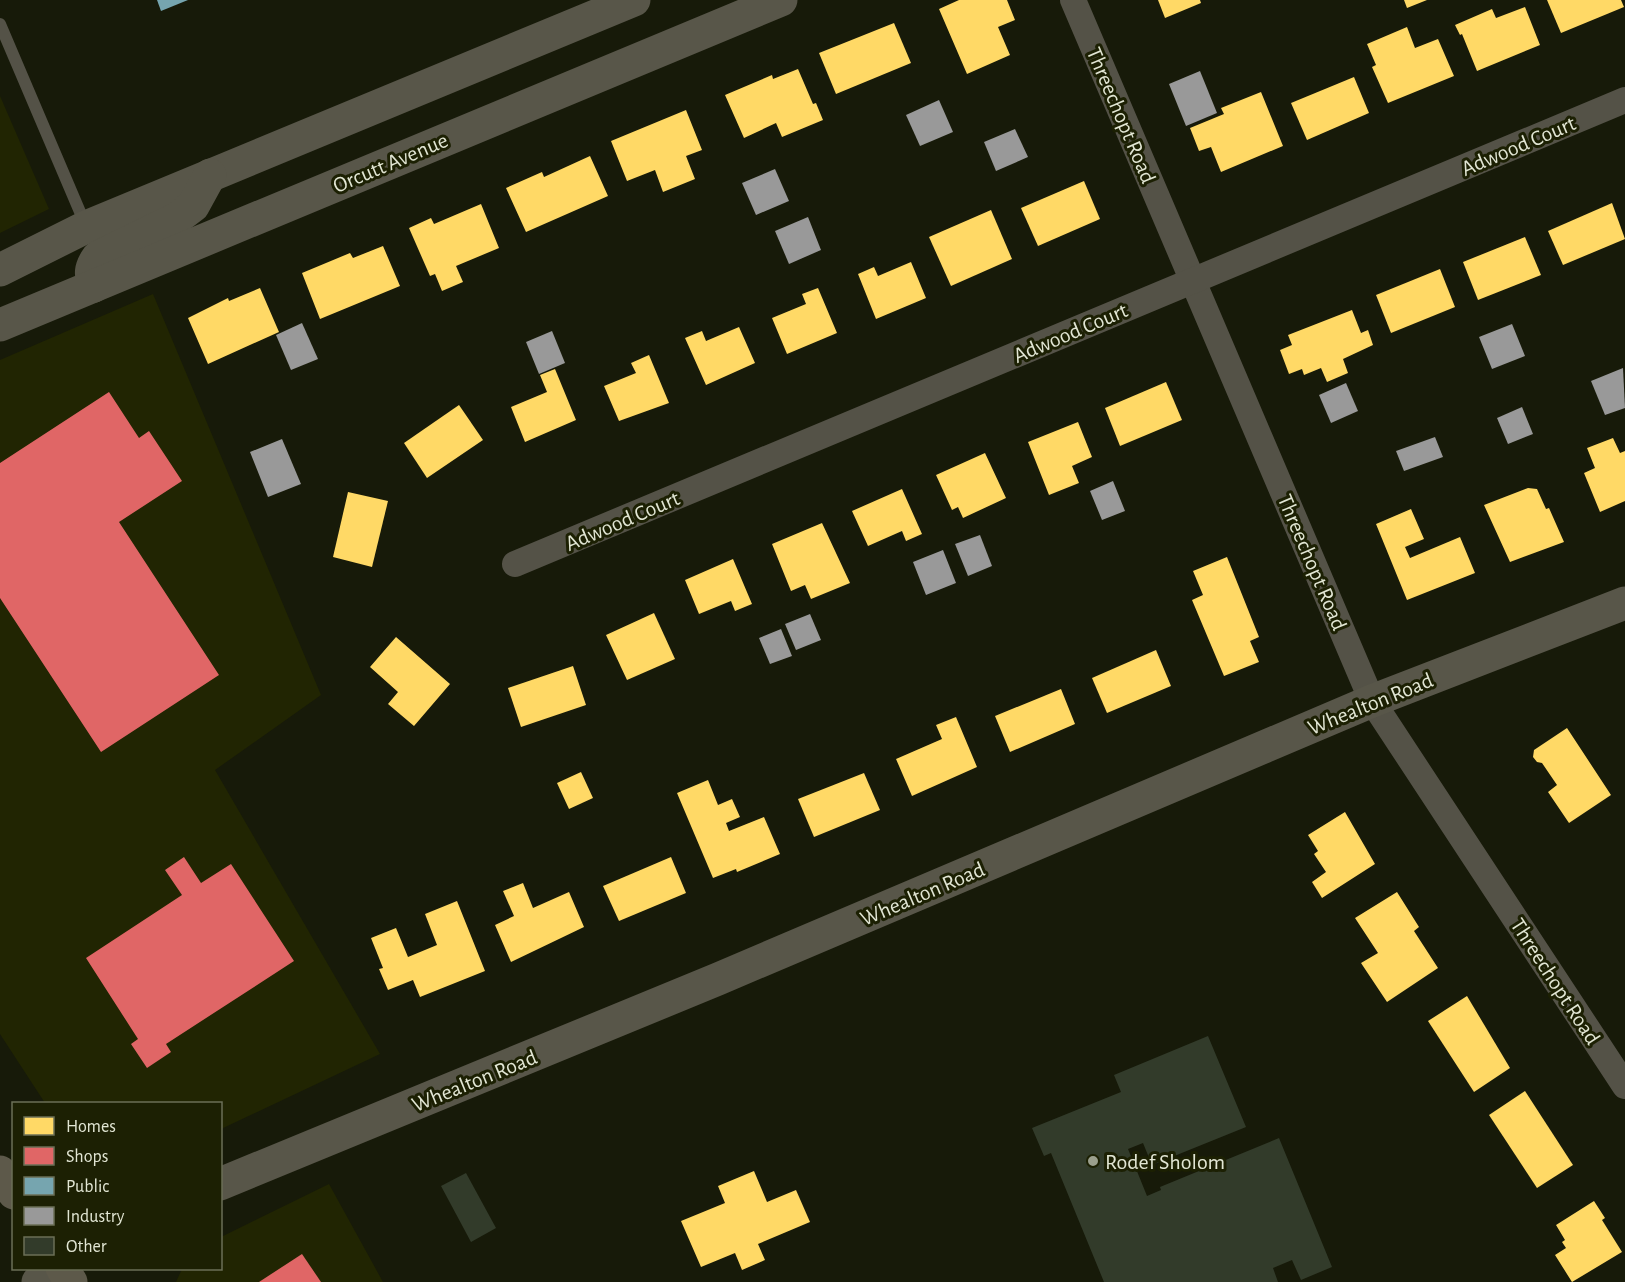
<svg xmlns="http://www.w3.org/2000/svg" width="1625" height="1282" viewBox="0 0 1625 1282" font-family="'Alegreya Sans',sans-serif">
  <rect width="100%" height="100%" fill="#171a09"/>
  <!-- built -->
  <g fill="#212502">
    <polygon points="0,96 49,209 0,233"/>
    <polygon points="153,294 321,695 215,770 380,1054 221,1129 220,1104 45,1103 0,1034 0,360"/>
    <polygon points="329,1184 383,1282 176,1282 182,1269 220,1268 221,1237"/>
  </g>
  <!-- homes -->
  <g fill="#ffd966">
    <polygon points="959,0 1007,0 1015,20 998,27 1010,55 967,74 939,9"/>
    <polygon points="1158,0 1200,0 1201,3 1165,18"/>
    <polygon points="1404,0 1427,0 1407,8"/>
    <polygon points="1547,0 1621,0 1624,7 1561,33"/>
    <polygon points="1525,7 1540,45 1477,71 1462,34 1460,35 1455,25 1492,9 1496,18"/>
    <polygon points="894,23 911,63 836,94 819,53"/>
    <polygon points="1407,27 1415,48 1438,39 1454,76 1388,103 1372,67 1376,65 1367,44"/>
    <polygon points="798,69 813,104 816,103 823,120 782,137 776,123 744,138 725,95 772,75 773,79"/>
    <polygon points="1354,77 1369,113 1307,140 1291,103"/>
    <polygon points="1261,92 1283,146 1221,172 1211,147 1199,151 1190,128 1224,114 1221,108"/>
    <polygon points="686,110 702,150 686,156 695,179 663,192 655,170 627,181 611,141"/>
    <polygon points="590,156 608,196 526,232 506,188 542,172 544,177"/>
    <polygon points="1084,181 1100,219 1038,246 1021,208"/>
    <polygon points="1612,203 1625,239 1563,265 1548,231"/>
    <polygon points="481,204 499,248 456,266 463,282 442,291 435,274 430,276 409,228 431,218 434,224"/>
    <polygon points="991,210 1012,259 951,286 929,237"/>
    <polygon points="1525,237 1541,275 1478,300 1463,262"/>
    <polygon points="383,246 400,286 320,319 302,273 350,253 353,258"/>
    <polygon points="911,262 926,298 876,319 858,274 874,267 878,276"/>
    <polygon points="1440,269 1455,307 1391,333 1376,295"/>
    <polygon points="260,288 279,332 208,364 188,318 228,298 229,301"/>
    <polygon points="818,288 837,333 787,354 772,318 806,304 802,294"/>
    <polygon points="1352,310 1361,333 1368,330 1373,345 1343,359 1348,373 1327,382 1321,368 1304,375 1302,369 1289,374 1280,350 1292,345 1288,335"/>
    <polygon points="739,327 755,363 706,385 685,338 702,331 706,341"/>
    <polygon points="649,355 669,403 619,421 604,386 636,373 631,363"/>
    <polygon points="555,369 576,420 525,442 511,407 547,392 540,375"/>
    <polygon points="1166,382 1182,420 1120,446 1105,408"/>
    <polygon points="459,405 483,440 427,478 404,443"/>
    <polygon points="1078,422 1092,457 1072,466 1079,483 1049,495 1028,442"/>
    <polygon points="1613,438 1620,453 1625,451 1625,501 1600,512 1584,473 1595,468 1587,448"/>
    <polygon points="985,453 1006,498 963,518 958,507 952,510 936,475"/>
    <polygon points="1528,488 1537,489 1546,509 1549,508 1564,542 1510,562 1484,505"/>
    <polygon points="902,489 922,534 906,541 902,531 868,546 852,511"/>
    <polygon points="348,492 388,501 372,567 333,557"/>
    <polygon points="1411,509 1424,539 1405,547 1410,558 1460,537 1475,573 1407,600 1376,524"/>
    <polygon points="822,523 850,583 811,599 805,585 791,591 772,544"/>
    <polygon points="1227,557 1259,637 1250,641 1259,662 1224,676 1192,600 1203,595 1193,571"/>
    <polygon points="733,559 752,604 735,611 731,601 699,614 685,580"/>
    <polygon points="654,613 675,659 627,680 606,635"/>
    <polygon points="396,637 450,684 414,726 388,704 398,692 370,667"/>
    <polygon points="1156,650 1171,686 1107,713 1092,678"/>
    <polygon points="573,666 586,705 521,727 508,688"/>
    <polygon points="1061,689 1075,724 1010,752 995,716"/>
    <polygon points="956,717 977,767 912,796 896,759 942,739 936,725"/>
    <polygon points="1567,728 1611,795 1569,823 1548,792 1557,785 1542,763 1537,762 1533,757 1534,750"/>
    <polygon points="581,772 593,798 569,809 557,783"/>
    <polygon points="864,773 880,810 814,837 798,799"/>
    <polygon points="708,780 718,805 732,799 740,817 726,823 729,831 764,817 780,854 737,872 736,869 713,878 677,793"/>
    <polygon points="1345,812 1375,864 1322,898 1312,882 1326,872 1314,854 1318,851 1308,835"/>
    <polygon points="671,857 686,893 619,921 603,886"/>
    <polygon points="523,883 533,908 569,892 584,927 511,962 495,925 514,916 503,891"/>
    <polygon points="1397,892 1419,927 1414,931 1438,968 1387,1002 1361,963 1378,953 1355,918"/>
    <polygon points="457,901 485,971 420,997 413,980 388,990 379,969 383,968 371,938 396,928 408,957 437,945 425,914"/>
    <polygon points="1467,996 1510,1068 1474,1092 1428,1021"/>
    <polygon points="1525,1091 1573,1165 1537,1188 1489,1115"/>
    <polygon points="754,1171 767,1202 796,1190 810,1222 758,1244 765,1260 742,1270 735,1253 701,1267 681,1221 725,1203 718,1186"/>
    <polygon points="1594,1201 1605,1218 1602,1220 1622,1252 1572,1282 1555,1255 1566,1248 1562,1242 1565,1240 1556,1225"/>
  </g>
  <!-- shops -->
  <g fill="#e06666">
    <polygon points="109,392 139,438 149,431 182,481 119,522 219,675 101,752 0,598 0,463"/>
    <polygon points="184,857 201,883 231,864 294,961 166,1044 171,1052 147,1068 131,1044 138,1039 86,958 182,895 165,870"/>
    <polygon points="302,1254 321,1282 259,1282"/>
  </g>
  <!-- public -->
  <polygon fill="#76a5af" points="157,0 188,0 161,11"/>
  <!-- industry -->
  <g fill="#999">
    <polygon points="1200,71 1217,113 1186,126 1169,84"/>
    <polygon points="939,100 953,132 920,146 906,115"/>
    <polygon points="1015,129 1028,157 996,171 984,142"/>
    <polygon points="775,169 789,201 756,215 742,183"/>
    <polygon points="808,217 821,250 789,264 775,231"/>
    <polygon points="302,323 318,359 291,370 276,335"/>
    <polygon points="1512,324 1525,356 1492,369 1479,337"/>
    <polygon points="552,331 565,363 539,374 526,342"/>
    <polygon points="1623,368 1625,408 1605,415 1591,381"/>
    <polygon points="1346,383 1358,411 1331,423 1319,395"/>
    <polygon points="1522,407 1533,434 1508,444 1497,418"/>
    <polygon points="1435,437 1443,457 1404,471 1396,451"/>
    <polygon points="282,439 301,484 268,497 250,452"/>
    <polygon points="1113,481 1125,511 1102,520 1090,491"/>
    <polygon points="980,535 992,566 968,576 955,544"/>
    <polygon points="943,550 956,583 926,595 913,562"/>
    <polygon points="810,614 821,640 796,650 785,624"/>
    <polygon points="781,629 792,656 770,664 759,638"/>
  </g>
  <!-- building -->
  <g fill="#323b2a">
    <polygon points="1208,1036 1246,1127 1152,1165 1143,1143 1128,1149 1147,1196 1161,1190 1160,1187 1279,1138 1332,1267 1301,1280 1292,1260 1273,1268 1278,1282 1104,1282 1051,1153 1044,1156 1032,1128 1121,1092 1114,1075"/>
    <polygon points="466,1173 496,1228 471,1242 441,1186"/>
  </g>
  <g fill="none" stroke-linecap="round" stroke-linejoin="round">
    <!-- lane -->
    <polyline stroke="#545247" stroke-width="12" points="0,24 86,226"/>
    <!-- street -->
    <g stroke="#545247" stroke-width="26">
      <polyline points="1073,0 1372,701 1625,1086"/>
      <polyline points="515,564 1625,100"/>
    </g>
    <!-- secondary -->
    <g stroke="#585649" stroke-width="33">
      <polyline points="0,270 86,227 634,0"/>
      <path d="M94,286C90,274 90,268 98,257L176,219L193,206L210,175"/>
      <polyline points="0,325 781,0"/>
      <polyline points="220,1184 718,979 1372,701 1625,603"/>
      <polyline points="38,1282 59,1268"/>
    </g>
    <!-- highway -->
    <g stroke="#5d594a" stroke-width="33">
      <polyline points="0,1172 14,1193"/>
      <polyline points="62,1268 71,1282"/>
    </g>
  </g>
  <!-- markers -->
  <circle fill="#9b9f8d" stroke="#1c2003" stroke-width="2" cx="1093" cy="1161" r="6"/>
  <g text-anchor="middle" stroke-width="6" stroke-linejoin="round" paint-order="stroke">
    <!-- street labels -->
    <g font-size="22" fill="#e2e6d4" stroke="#1c2003">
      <text transform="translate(1122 115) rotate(67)" y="8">Threechopt Road</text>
      <text transform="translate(1518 145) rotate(-23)" y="8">Adwood Court</text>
      <text transform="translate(390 162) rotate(-23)" y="8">Orcutt Avenue</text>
      <text transform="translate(1070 332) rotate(-23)" y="8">Adwood Court</text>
      <text transform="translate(622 520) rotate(-23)" y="8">Adwood Court</text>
      <text transform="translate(1313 562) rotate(67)" y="8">Threechopt Road</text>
      <text transform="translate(1370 703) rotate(-22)" y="8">Whealton Road</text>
      <text transform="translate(922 893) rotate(-23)" y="8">Whealton Road</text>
      <text transform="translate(1556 981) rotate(57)" y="8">Threechopt Road</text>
      <text transform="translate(474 1080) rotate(-22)" y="8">Whealton Road</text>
    </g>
    <!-- poi labels -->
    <g font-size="22" fill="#e2e6d4" stroke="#1c2003" text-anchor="start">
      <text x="1105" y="1169">Rodef Sholom</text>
    </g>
  </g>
  <!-- legend -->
  <rect x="12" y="1102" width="210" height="168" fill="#1c2003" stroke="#6b6f57" stroke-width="1.5"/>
  <rect x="24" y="1117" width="30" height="18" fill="#ffd966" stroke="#6b6f57" stroke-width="1.5"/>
  <text x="66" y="1132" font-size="18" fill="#e2e6d4">Homes</text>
  <rect x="24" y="1147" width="30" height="18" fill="#e06666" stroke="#6b6f57" stroke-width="1.5"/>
  <text x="66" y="1162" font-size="18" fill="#e2e6d4">Shops</text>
  <rect x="24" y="1177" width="30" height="18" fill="#76a5af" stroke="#6b6f57" stroke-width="1.5"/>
  <text x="66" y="1192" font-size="18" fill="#e2e6d4">Public</text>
  <rect x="24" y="1207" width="30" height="18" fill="#999999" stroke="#6b6f57" stroke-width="1.5"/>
  <text x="66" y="1222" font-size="18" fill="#e2e6d4">Industry</text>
  <rect x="24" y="1237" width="30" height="18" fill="#323b2a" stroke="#6b6f57" stroke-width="1.5"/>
  <text x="66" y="1252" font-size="18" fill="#e2e6d4">Other</text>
</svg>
